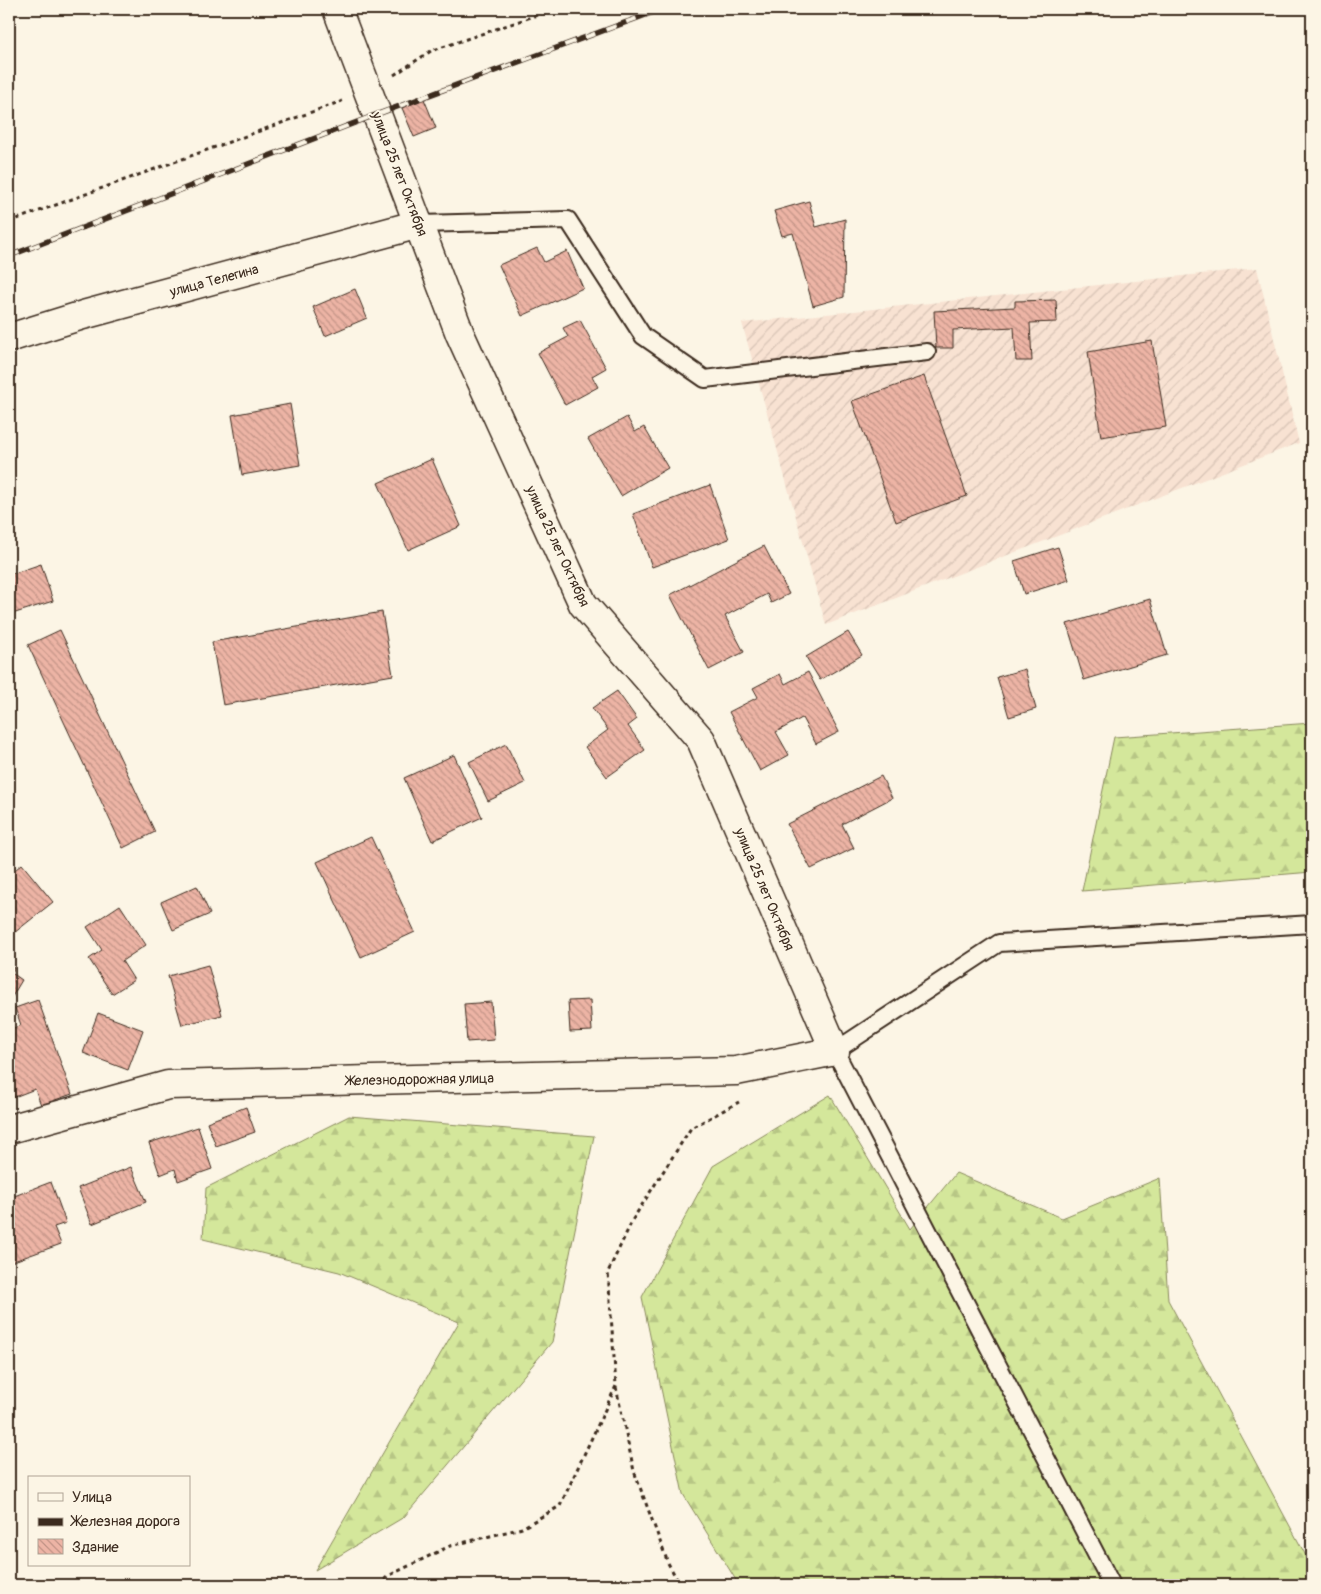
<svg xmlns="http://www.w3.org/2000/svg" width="1321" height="1594" viewBox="0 0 1321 1594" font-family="Pangolin,sans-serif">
  <defs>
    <pattern id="industrial-furrows" width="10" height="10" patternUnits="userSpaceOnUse" patternTransform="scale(1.25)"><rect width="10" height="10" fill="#f8e2d2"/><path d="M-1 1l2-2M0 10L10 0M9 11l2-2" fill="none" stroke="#d6c2b4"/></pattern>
    <pattern id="forest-firs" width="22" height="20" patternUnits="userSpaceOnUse" patternTransform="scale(1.25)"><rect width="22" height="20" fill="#d4e79b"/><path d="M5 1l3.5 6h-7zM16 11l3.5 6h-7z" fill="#b7c685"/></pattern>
    <pattern id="building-back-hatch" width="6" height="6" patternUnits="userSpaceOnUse" patternTransform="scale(1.25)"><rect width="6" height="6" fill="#edb4a5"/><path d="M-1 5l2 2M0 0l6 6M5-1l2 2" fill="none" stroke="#c19386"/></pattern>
  </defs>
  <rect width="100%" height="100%" fill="#fcf5e5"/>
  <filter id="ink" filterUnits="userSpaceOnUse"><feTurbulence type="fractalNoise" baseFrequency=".02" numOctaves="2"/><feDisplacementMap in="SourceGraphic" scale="10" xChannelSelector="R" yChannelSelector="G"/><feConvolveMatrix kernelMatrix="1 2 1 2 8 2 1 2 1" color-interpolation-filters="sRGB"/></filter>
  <g filter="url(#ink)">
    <!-- industrial -->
    <polygon fill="url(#industrial-furrows)" points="1257,268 1299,443 826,625 742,323"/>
    <!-- forest -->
    <g fill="url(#forest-firs)" stroke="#88885c">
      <polygon points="1312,723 1312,872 1082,891 1114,737"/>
      <polygon points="830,1095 910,1229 956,1173 1062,1218 1160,1178 1168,1300 1312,1567 1312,1585 739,1585 683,1494 642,1297 713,1166"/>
      <polygon points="349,1116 594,1136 552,1342 404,1517 315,1570 459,1322 339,1272 203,1239 206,1188"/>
    </g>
    <!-- building -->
    <g fill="url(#building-back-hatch)" stroke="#3b2a1e">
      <polygon points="424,99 436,128 414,137 402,108"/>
      <polygon points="809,201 816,227 845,219 844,297 813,306 793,233 782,236 774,211"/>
      <polygon points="537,248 544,262 567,251 583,288 522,316 499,265"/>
      <polygon points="355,289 367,318 325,336 313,307"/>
      <polygon points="1056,300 1057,322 1030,323 1032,361 1016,361 1014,327 953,330 953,348 936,348 934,311 1015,307 1015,301"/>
      <polygon points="580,320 606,368 592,376 598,387 565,405 538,353 568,337 563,328"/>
      <polygon points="1152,341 1166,427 1101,437 1088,352"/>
      <polygon points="924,376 967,496 896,522 852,401"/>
      <polygon points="290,404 300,465 242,475 232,415"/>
      <polygon points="627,417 635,432 644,427 668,468 621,496 588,439"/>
      <polygon points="432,459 461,526 408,550 378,483"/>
      <polygon points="710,485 729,539 652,567 633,514"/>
      <polygon points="764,546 789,594 771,603 767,594 725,616 744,652 709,670 670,595"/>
      <polygon points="1058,547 1069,580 1024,594 1014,561"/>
      <polygon points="41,564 53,601 9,615 9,575"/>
      <polygon points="1150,599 1167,655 1084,680 1067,624"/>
      <polygon points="382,612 393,675 223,705 212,642"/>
      <polygon points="60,630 155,832 123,848 28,645"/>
      <polygon points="848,632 862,655 820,680 806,657"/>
      <polygon points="1025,669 1036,709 1009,717 997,677"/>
      <polygon points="808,672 839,732 816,744 802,718 776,732 789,755 760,771 729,712 758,697 753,688 780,674 785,684"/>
      <polygon points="617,691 637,719 628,726 645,750 607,777 585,747 608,730 592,708"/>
      <polygon points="506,744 525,783 488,801 469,762"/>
      <polygon points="454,755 482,817 432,841 404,778"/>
      <polygon points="881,776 892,798 842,824 854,848 811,869 787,824"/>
      <polygon points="371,837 415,932 361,957 317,862"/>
      <polygon points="22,864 53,902 9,937 9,875"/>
      <polygon points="197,886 210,914 173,930 161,902"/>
      <polygon points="120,905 146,945 122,961 134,980 112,994 89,959 102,950 87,927"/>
      <polygon points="9,965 14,968 12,973 22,980 10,1000 9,999"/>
      <polygon points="208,965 222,1015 182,1025 168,976"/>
      <polygon points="38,1000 72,1094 41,1105 35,1089 9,1099 9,1030 21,1025 15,1008"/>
      <polygon points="590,1000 592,1031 570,1032 568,1001"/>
      <polygon points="491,1002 494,1040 467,1042 464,1004"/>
      <polygon points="98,1013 143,1030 128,1070 83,1053"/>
      <polygon points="246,1107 255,1132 216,1146 207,1122"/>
      <polygon points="198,1127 212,1169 178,1181 175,1169 160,1175 149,1143"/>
      <polygon points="131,1167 146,1202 92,1224 78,1188"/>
      <polygon points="51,1182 66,1223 54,1227 61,1244 11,1262 9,1257 9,1198"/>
    </g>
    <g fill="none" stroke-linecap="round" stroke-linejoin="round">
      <defs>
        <g id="service">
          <polyline points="419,224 568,220 643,336 705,379 927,352"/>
          <polyline points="1112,1585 835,1051 999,943 1312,924"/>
        </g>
        <g id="minor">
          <polyline points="9,338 83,315 419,224"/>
          <polyline points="9,1129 168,1085 736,1071 835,1051"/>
        </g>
        <polyline id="tertiary" points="337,9 460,334 583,604 701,740 835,1051"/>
      </defs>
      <!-- service casing -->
      <use href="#service" stroke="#3b2a1e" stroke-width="20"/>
      <!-- minor casing -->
      <use href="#minor" stroke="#3b2a1e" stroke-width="31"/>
      <!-- tertiary casing -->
      <use href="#tertiary" stroke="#3b2a1e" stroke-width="31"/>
      <!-- path -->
      <g stroke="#3b2a1e" stroke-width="3" stroke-dasharray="4 4" stroke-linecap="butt">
        <polyline points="394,75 431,51 555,9"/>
        <polyline points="9,222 342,101"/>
        <polyline points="616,1387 634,1471 668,1563 680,1585"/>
        <polyline points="379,1585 388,1576 450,1546 522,1528 560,1506 616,1386 608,1272 633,1219 691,1128 739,1102"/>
      </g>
      <!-- service -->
      <use href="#service" stroke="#fcf5e5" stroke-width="16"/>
      <!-- minor -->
      <use href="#minor" stroke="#fcf5e5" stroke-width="28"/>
      <!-- tertiary -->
      <use href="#tertiary" stroke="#fcf5e5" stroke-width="28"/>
      <defs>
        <polyline id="rail" points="9,256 378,114 662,9"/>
      </defs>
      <!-- rail casing -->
      <use href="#rail" stroke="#3b2a1e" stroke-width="5.5"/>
      <!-- rail -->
      <use href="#rail" stroke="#fcf5e5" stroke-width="4" stroke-dasharray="11" stroke-linecap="butt"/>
    </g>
  </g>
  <g text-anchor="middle" stroke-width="4" stroke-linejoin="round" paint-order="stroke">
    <!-- street labels -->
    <g font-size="14" fill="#3b2a1e" stroke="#fcf5e5">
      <text transform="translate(400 174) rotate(69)" y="5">улица 25 лет Октября</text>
      <text transform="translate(214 280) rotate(-15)" y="5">улица Телегина</text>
      <text transform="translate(558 546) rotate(65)" y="5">улица 25 лет Октября</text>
      <text transform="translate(765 889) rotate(67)" y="5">улица 25 лет Октября</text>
      <text transform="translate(420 1079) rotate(-1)" y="5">Железнодорожная улица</text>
    </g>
  </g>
  <!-- margin -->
  <rect width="1321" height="1594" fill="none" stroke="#fcf5e5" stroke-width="30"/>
  <rect x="15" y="15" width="1291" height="1564" fill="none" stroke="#3b2a1e" stroke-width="2" filter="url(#ink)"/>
  <!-- legend -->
  <rect x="28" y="1476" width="162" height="90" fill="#fcf5e5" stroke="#afa495"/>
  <rect x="38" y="1493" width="25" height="8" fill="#fcf5e5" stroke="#afa495"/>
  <text x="72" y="1502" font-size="15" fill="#3b2a1e">Улица</text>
  <rect x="38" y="1518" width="25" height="8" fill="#3b2a1e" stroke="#afa495"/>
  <text x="72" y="1526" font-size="15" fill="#3b2a1e">Железная дорога</text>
  <rect x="38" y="1539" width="25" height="15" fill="url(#building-back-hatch)" stroke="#afa495"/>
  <text x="72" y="1552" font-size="15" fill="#3b2a1e">Здание</text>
</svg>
